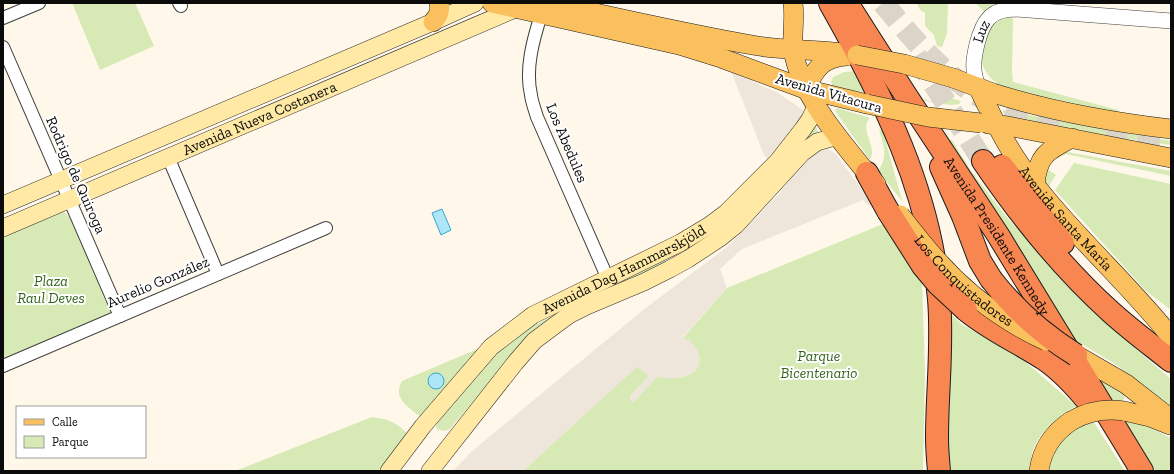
<svg xmlns="http://www.w3.org/2000/svg" width="1174" height="474" viewBox="0 0 1174 474" font-family="'Zilla Slab',serif">
  <rect width="100%" height="100%" fill="#fff8ea"/>
  <!-- green -->
  <g fill="#d7e9b4">
    <polygon points="72,3 135,3 154,46 100,70"/>
    <polygon points="917,3 948,3 947,33 942,47 937,46 934,35 925,26 925,13 920,10"/>
    <polygon points="975,3 1007,3 985,12"/>
    <path d="M1005,18H1013L1012,72L1013,82L1118,110V113C1092,110 1068,104 1043,98C1029,95 1005,90 994,81C983,71 978,59 983,45C987,32 991,23 1005,18Z"/>
    <polygon points="855,71 879,75 961,101 959,104 951,105 868,92 854,91 833,86 831,82 833,77 844,72"/>
    <path d="M837,108L870,118C860,127 873,142 872,153C872,155 871,157 870,160L835,111Z"/>
    <polygon points="1002,110 1171,141 1171,145 1121,138 1022,120 1006,116"/>
    <polygon points="816,126 818,132 705,238 624,285 496,374 450,429 444,431 437,429 436,426 439,421 499,350 521,332 662,261 784,161"/>
    <path d="M879,129L883,131L902,201L878,171C889,156 883,145 879,129Z"/>
    <polygon points="942,139 952,140 971,171 1009,220 1098,312 1138,351 1171,379 1171,408 1115,364 1067,335"/>
    <polygon points="1060,152 1067,152 1171,171 1171,176 1066,154 1054,160 1047,158"/>
    <polygon points="1074,163 1171,184 1171,310 1146,291 1055,190"/>
    <polygon points="1043,166 1056,175 1048,187 1041,177"/>
    <polygon points="64,212 71,219 113,311 110,317 3,362 3,237"/>
    <path d="M883,224L922,280L925,373L923,471H523L637,366L649,376L630,396L658,376C670,380 686,379 696,370L682,339L727,288Z"/>
    <path d="M947,309L961,324L1022,359L1076,406C1059,416 1043,428 1034,447C1031,453 1031,464 1030,471H947Z"/>
    <path d="M482,347L424,419C412,410 391,399 402,381Z"/>
    <polygon points="1092,373 1125,394 1123,403 1112,401"/>
    <polygon points="1120,416 1127,416 1171,438 1171,471 1156,471"/>
    <path d="M372,417C390,420 394,421 407,433L378,471H235Z"/>
    <polygon points="1091,418 1125,471 1049,471 1055,449 1075,427"/>
  </g>
  <!-- plaza -->
  <g fill="#eee6da">
    <polygon points="732,72 778,93 803,110 804,113 804,117 768,160 764,155 732,74"/>
    <polygon points="829,149 836,154 872,204 869,206 863,200 742,249 720,269 727,288 682,338 689,340 698,351 700,359 699,365 696,370 692,374 677,378 663,378 658,376 633,403 630,400 630,396 649,376 637,367 523,471 453,471 472,451 643,310 727,247 778,195 792,177 810,158 820,150"/>
  </g>
  <!-- water -->
  <g fill="#aee6f7" stroke="#33a6cf">
    <polygon points="442,209 451,230 441,235 432,213"/>
    <circle cx="436" cy="381" r="8"/>
  </g>
  <!-- pier -->
  <polygon fill="#fff8ea" points="862,75 929,89 937,101 935,102 865,86"/>
  <g fill="none" stroke-linecap="round" stroke-linejoin="round">
    <!-- motorway-tunnel -->
    <g stroke="#dad4c9" stroke-width="22" stroke-dasharray="22 11" stroke-linecap="butt">
      <path d="M883,3C922,50 957,91 1015,115C1031,121 1048,125 1065,129"/>
      <polyline points="916,56 983,161"/>
      <polyline points="1105,137 1134,141 1171,142"/>
    </g>
    <defs>
      <g id="minor">
        <polyline points="179,3 181,6"/>
        <path d="M541,15C533,40 525,69 531,95C532,103 535,110 537,117L608,279"/>
        <polyline points="3,18 39,3"/>
        <polyline points="3,47 120,316"/>
        <polyline points="168,157 218,274"/>
        <polyline points="3,366 326,228"/>
      </g>
      <g id="tertiary">
        <path id="s1" d="M978,87C972,70 973,61 977,44C983,21 990,9 1016,9L1171,21"/>
      </g>
      <g id="secondary">
        <polyline points="3,205 433,22 475,3"/>
        <path id="s2" d="M3,228L515,9"/>
        <path id="s3" d="M389,471L423,426L491,347L533,315L680,243L710,225L726,213L778,161L803,129L810,119L816,106"/>
        <polyline points="430,471 515,363 534,341 554,326 569,315 587,306 644,282 670,269 688,259 720,238 736,225 802,153 817,142 838,136"/>
      </g>
      <g id="primary">
        <polyline points="492,3 679,45 721,58 805,89 867,104"/>
        <path d="M550,3C619,18 688,34 758,46C791,51 824,49 857,55"/>
        <path d="M793,3C795,18 792,35 793,49C800,97 846,147 876,184"/>
        <path d="M433,22C438,16 441,11 439,3"/>
        <path d="M953,78C966,83 980,88 993,93C1050,111 1112,122 1171,129"/>
        <path id="s4" d="M978,87C991,114 1004,142 1021,166C1065,228 1124,278 1171,337"/>
        <path d="M805,89C816,68 822,58 846,56"/>
        <polyline points="988,124 1008,126 1171,158"/>
        <path d="M1035,184C1038,155 1047,151 1072,138"/>
        <polyline points="1076,355 1126,384 1171,419"/>
        <polyline points="1124,411 1150,417 1170,425"/>
        <path d="M1039,471C1042,449 1053,433 1071,421"/>
      </g>
      <g id="motorway">
        <path d="M830,3C882,95 931,192 939,299C943,345 937,391 937,438C937,449 938,460 939,471"/>
        <path id="s5" d="M847,3L905,94L998,235L1142,471"/>
        <path d="M983,161C1021,217 1062,268 1112,313C1131,330 1151,345 1171,361"/>
        <polyline points="1002,166 1063,243"/>
        <polyline points="941,167 963,216 980,261 991,279"/>
        <polyline points="867,173 888,211"/>
        <path d="M966,310C990,330 1018,342 1044,359C1062,371 1077,388 1090,404"/>
      </g>
    </defs>
    <!-- minor casing -->
    <use href="#minor" stroke="#3e3e3e" stroke-width="14"/>
    <!-- tertiary casing -->
    <use href="#tertiary" stroke="#3e3e3e" stroke-width="16"/>
    <!-- secondary casing -->
    <use href="#secondary" stroke="#2d2d2d" stroke-width="18"/>
    <!-- primary casing -->
    <use href="#primary" stroke="#1c1c1c" stroke-width="20"/>
    <!-- motorway casing -->
    <use href="#motorway" stroke="#1c1c1c" stroke-width="24"/>
    <!-- minor -->
    <use href="#minor" stroke="#fff" stroke-width="12"/>
    <!-- tertiary -->
    <use href="#tertiary" stroke="#fff" stroke-width="15"/>
    <!-- secondary -->
    <use href="#secondary" stroke="#ffe9a5" stroke-width="17"/>
    <!-- primary -->
    <use href="#primary" stroke="#fbc05e" stroke-width="19"/>
    <!-- motorway -->
    <use href="#motorway" stroke="#f78650" stroke-width="22"/>
    <defs>
      <g id="primary-bridge">
        <polyline points="857,55 904,64 953,78"/>
        <polyline points="867,104 928,117 981,123"/>
        <path id="s6" d="M900,215C912,230 924,246 937,260C967,294 1005,322 1046,341"/>
        <path d="M1071,421C1088,411 1104,408 1124,411"/>
      </g>
      <g id="motorway-bridge">
        <polyline points="888,211 923,266 938,284 966,310"/>
        <path d="M991,279C1015,310 1042,334 1076,355"/>
      </g>
    </defs>
    <!-- primary-bridge casing -->
    <use href="#primary-bridge" stroke="#1c1c1c" stroke-width="20" stroke-linecap="butt"/>
    <!-- motorway-bridge casing -->
    <use href="#motorway-bridge" stroke="#1c1c1c" stroke-width="24" stroke-linecap="butt"/>
    <!-- primary-bridge -->
    <use href="#primary-bridge" stroke="#fbc05e" stroke-width="19"/>
    <!-- motorway-bridge -->
    <use href="#motorway-bridge" stroke="#f78650" stroke-width="22"/>
  </g>
  <g text-anchor="middle" stroke-width="4" stroke-linejoin="round" paint-order="stroke">
    <!-- street labels -->
    <g font-size="15" fill="#0b0b0b" stroke="#fff">
      <text dy="5" stroke="none"><textPath href="#s1" startOffset="57">Luz</textPath></text>
      <text transform="translate(829 93) rotate(16)" y="5">Avenida Vitacura</text>
      <text dy="5" stroke="none"><textPath href="#s2" startOffset="279">Avenida Nueva Costanera</textPath></text>
      <text transform="translate(567 143) rotate(67)" y="5">Los Abedules</text>
      <text transform="translate(76 175) rotate(66)" y="5">Rodrigo de Quiroga</text>
      <text dy="5" stroke="none"><textPath href="#s4" startOffset="159">Avenida Santa María</textPath></text>
      <text dy="5" stroke="none"><textPath href="#s5" startOffset="277">Avenida Presidente Kennedy</textPath></text>
      <text dy="5" stroke="none"><textPath href="#s3" startOffset="315">Avenida Dag Hammarskjöld</textPath></text>
      <text dy="5" stroke="none"><textPath href="#s6" startOffset="92">Los Conquistadores</textPath></text>
      <text transform="translate(158 282) rotate(-23)" y="5">Aurelio González</text>
    </g>
    <!-- park labels -->
    <g font-size="15" font-style="italic" fill="#34641b" stroke="#fff">
      <text x="51" y="286">Plaza<tspan x="51" dy="17">Raul Deves</tspan></text>
      <text x="819" y="361">Parque<tspan x="819" dy="17">Bicentenario</tspan></text>
    </g>
  </g>
  <!-- border -->
  <rect width="1174" height="474" fill="none" stroke="#0b0b0b" stroke-width="8"/>
  <!-- legend -->
  <rect x="16" y="406" width="130" height="52" fill="#ffffff" stroke="#9d9d9d"/>
  <rect x="24" y="419" width="20" height="6" fill="#fbc05e" stroke="#9d9d9d"/>
  <text x="52" y="426" font-size="12" fill="#0b0b0b">Calle</text>
  <rect x="24" y="436" width="20" height="12" fill="#d7e9b4" stroke="#9d9d9d"/>
  <text x="52" y="446" font-size="12" fill="#0b0b0b">Parque</text>
</svg>
